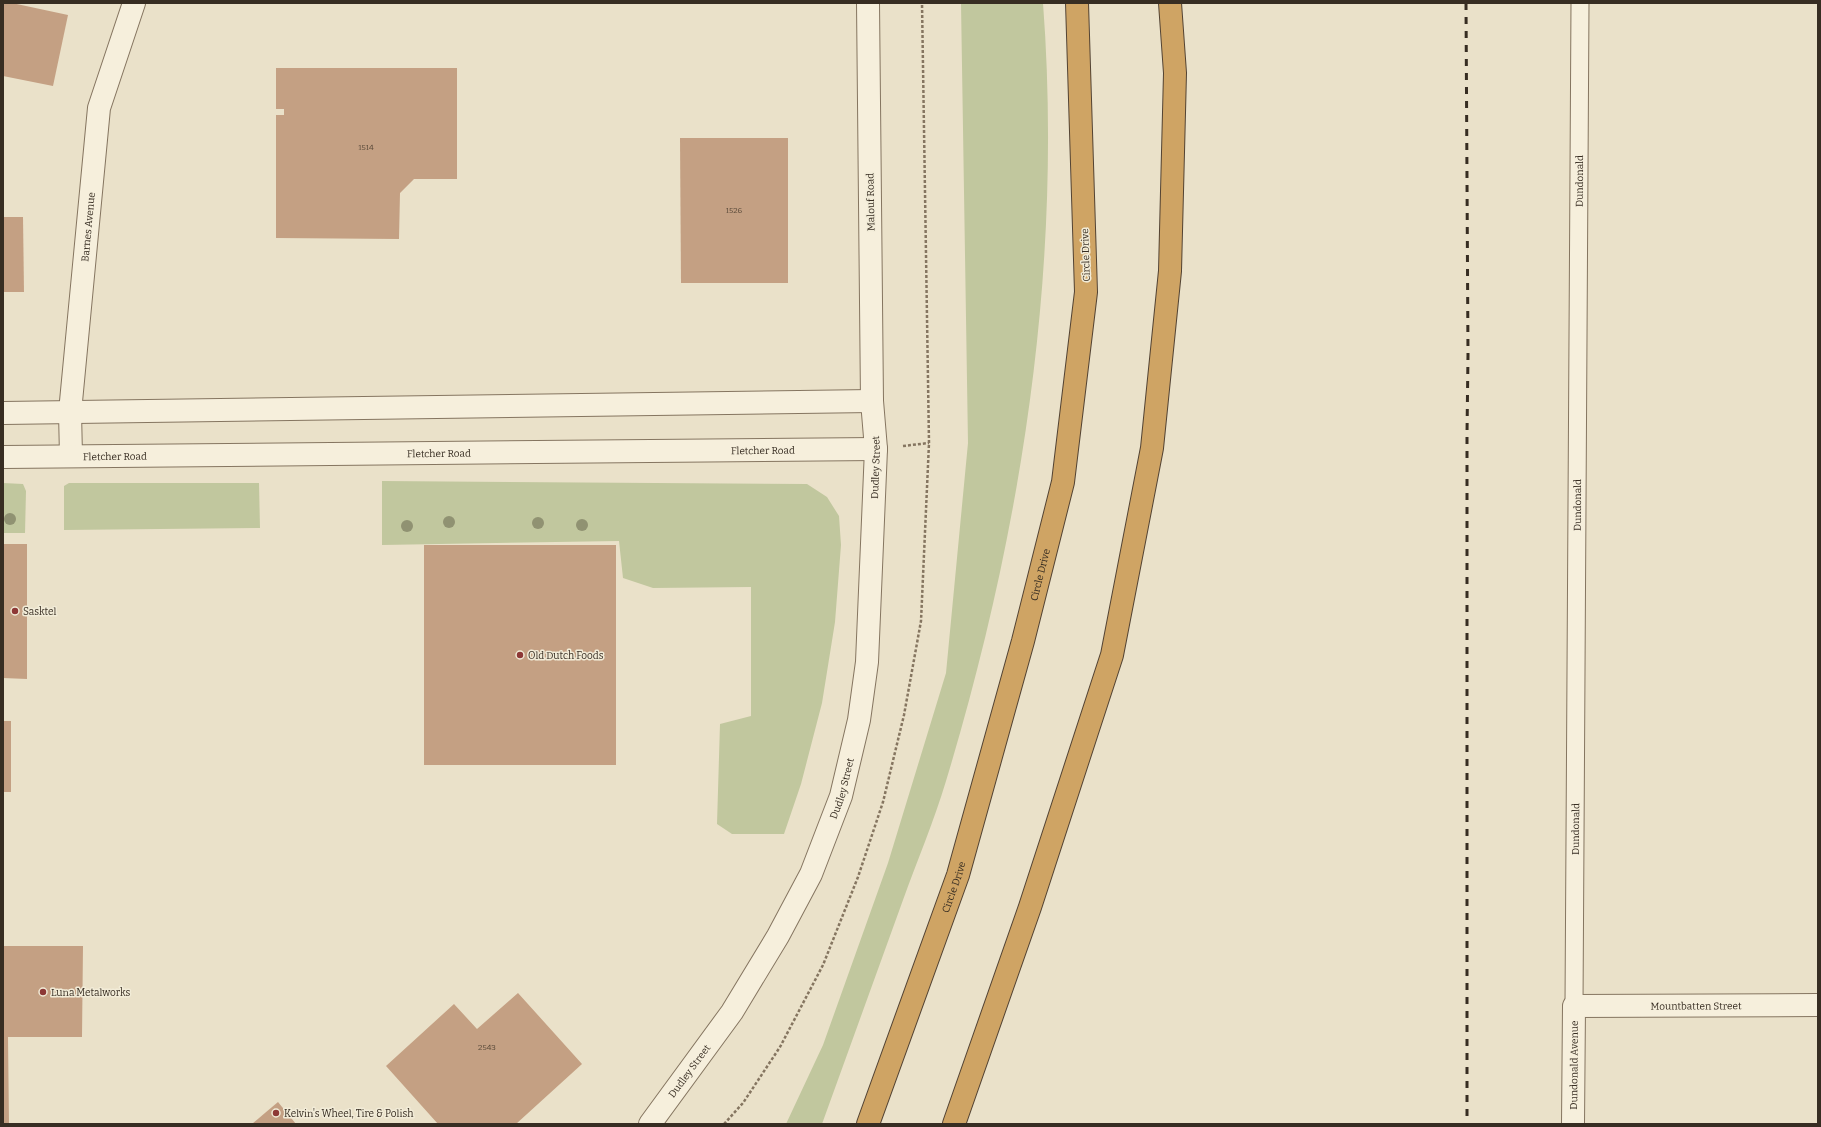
<svg xmlns="http://www.w3.org/2000/svg" width="1821" height="1127" viewBox="0 0 1821 1127" font-family="Bitter,serif">
  <rect width="100%" height="100%" fill="#eae1c9"/>
  <!-- green -->
  <g fill="#c1c79e">
    <path d="M961,3H1043C1063,265 1022,530 946,781C934,821 917,861 903,900C876,975 849,1049 822,1124H786L823,1045L888,863L946,673L968,443Z"/>
    <polygon points="382,481 807,484 827,497 839,516 841,545 835,622 822,703 801,784 784,834 732,834 717,824 720,724 751,716 751,587 653,588 623,578 619,541 382,545"/>
    <polygon points="3,483 23,484 26,491 25,533 3,533"/>
    <polygon points="69,483 259,483 260,528 64,530 64,486"/>
  </g>
  <!-- building -->
  <g fill="#c4a083">
    <polygon points="3,3 12,3 68,15 53,86 3,76"/>
    <polygon points="276,68 457,68 457,179 414,179 400,193 399,239 276,238 276,115 284,115 284,109 276,109"/>
    <polygon points="680,138 788,138 788,283 681,283"/>
    <polygon points="3,217 23,217 24,292 3,292"/>
    <polygon points="3,544 27,544 27,679 3,678"/>
    <rect x="424" y="545" width="192" height="220"/>
    <rect x="3" y="721" width="8" height="71"/>
    <polygon points="3,946 83,946 82,1037 8,1037 9,1124 3,1124"/>
    <polygon points="518,993 582,1064 516,1124 438,1124 386,1066 454,1004 477,1029"/>
    <polygon points="278,1102 296,1124 252,1124"/>
  </g>
  <g fill="none" stroke-linecap="round" stroke-linejoin="round">
    <defs>
      <g id="service">
        <path id="s1" d="M1574,1006L1580,3"/>
      </g>
      <g id="minor">
        <polyline points="3,413 872,401"/>
        <path id="s2" d="M71,456L70,412L99,108L134,3"/>
        <path id="s3" d="M3,457L876,449"/>
        <path id="s4" d="M650,1124L732,1012L778,936L811,874L841,796L859,720L867,662L876,449L872,401L868,3"/>
        <path id="s5" d="M1573,1124L1574,1006L1818,1005"/>
      </g>
      <g id="motorway">
        <path id="s6" d="M868,1124L958,875L1023,641L1063,482L1086,292L1077,3"/>
        <polyline points="954,1124 1030,907 1112,655 1152,448 1170,271 1175,73 1170,3"/>
      </g>
    </defs>
    <!-- service casing -->
    <use href="#service" stroke="#857560" stroke-width="19"/>
    <!-- minor casing -->
    <use href="#minor" stroke="#857560" stroke-width="24"/>
    <!-- motorway casing -->
    <use href="#motorway" stroke="#534333" stroke-width="24"/>
    <!-- path -->
    <g stroke="#857560" stroke-width="2.5" stroke-dasharray="3 2" stroke-linecap="butt">
      <polyline points="903,446 929,443"/>
      <polyline points="724,1124 743,1103 780,1047 823,965 858,877 883,802 904,715 921,621 929,443 922,3"/>
    </g>
    <!-- service -->
    <use href="#service" stroke="#f6efdc" stroke-width="17"/>
    <!-- minor -->
    <use href="#minor" stroke="#f6efdc" stroke-width="22"/>
    <!-- motorway -->
    <use href="#motorway" stroke="#cfa464" stroke-width="22"/>
    <!-- rail -->
    <polyline stroke="#372d22" stroke-width="3" stroke-dasharray="7 7" stroke-linecap="butt" points="1466,3 1468,355 1467,434 1467,1124"/>
  </g>
  <!-- trees -->
  <g fill="#909272">
    <circle cx="10" cy="519" r="6"/>
    <circle cx="449" cy="522" r="6"/>
    <circle cx="538" cy="523" r="6"/>
    <circle cx="582" cy="525" r="6"/>
    <circle cx="407" cy="526" r="6"/>
  </g>
  <!-- markers -->
  <g fill="#8d3836" stroke="#f2ecd8" stroke-width="1.5">
    <circle cx="15" cy="611" r="4"/>
    <circle cx="520" cy="655" r="4"/>
    <circle cx="43" cy="992" r="4"/>
    <circle cx="276" cy="1113" r="4"/>
  </g>
  <g text-anchor="middle" stroke-width="3" stroke-linejoin="round" paint-order="stroke">
    <!-- number labels -->
    <g font-size="8" fill="#5a4a3a">
      <text x="366" y="150">1514</text>
      <text x="734" y="213">1526</text>
      <text x="487" y="1050">2543</text>
    </g>
    <!-- street labels -->
    <g font-size="10" fill="#372d22" stroke="#f2ecd8">
      <text dy="4" stroke="none"><textPath href="#s1" startOffset="825">Dundonald</textPath></text>
      <text transform="translate(870 202) rotate(-91)" y="4">Malouf Road</text>
      <text dy="4" stroke="none"><textPath href="#s2" startOffset="230">Barnes Avenue</textPath></text>
      <text transform="translate(1085 255) rotate(-92)" y="4">Circle Drive</text>
      <text dy="4" stroke="none"><textPath href="#s3" startOffset="760">Fletcher Road</textPath></text>
      <text dy="4" stroke="none"><textPath href="#s3" startOffset="436">Fletcher Road</textPath></text>
      <text dy="4" stroke="none"><textPath href="#s3" startOffset="112">Fletcher Road</textPath></text>
      <text dy="4" stroke="none"><textPath href="#s4" startOffset="713">Dudley Street</textPath></text>
      <text dy="4" stroke="none"><textPath href="#s1" startOffset="501">Dundonald</textPath></text>
      <text dy="4" stroke="none"><textPath href="#s6" startOffset="576">Circle Drive</textPath></text>
      <text dy="4" stroke="none"><textPath href="#s4" startOffset="389">Dudley Street</textPath></text>
      <text dy="4" stroke="none"><textPath href="#s1" startOffset="177">Dundonald</textPath></text>
      <text dy="4" stroke="none"><textPath href="#s6" startOffset="252">Circle Drive</textPath></text>
      <text dy="4" stroke="none"><textPath href="#s5" startOffset="240">Mountbatten Street</textPath></text>
      <text dy="4" stroke="none"><textPath href="#s5" startOffset="59">Dundonald Avenue</textPath></text>
      <text dy="4" stroke="none"><textPath href="#s4" startOffset="66">Dudley Street</textPath></text>
    </g>
    <!-- poi labels -->
    <g font-size="10" fill="#372d22" stroke="#f2ecd8" text-anchor="start">
      <text x="23" y="615">Sasktel</text>
      <text x="528" y="659">Old Dutch Foods</text>
      <text x="51" y="996">Luna Metalworks</text>
      <text x="284" y="1117">Kelvin's Wheel, Tire &amp; Polish</text>
    </g>
  </g>
  <!-- border -->
  <rect width="1821" height="1127" fill="none" stroke="#372d22" stroke-width="8"/>
</svg>
